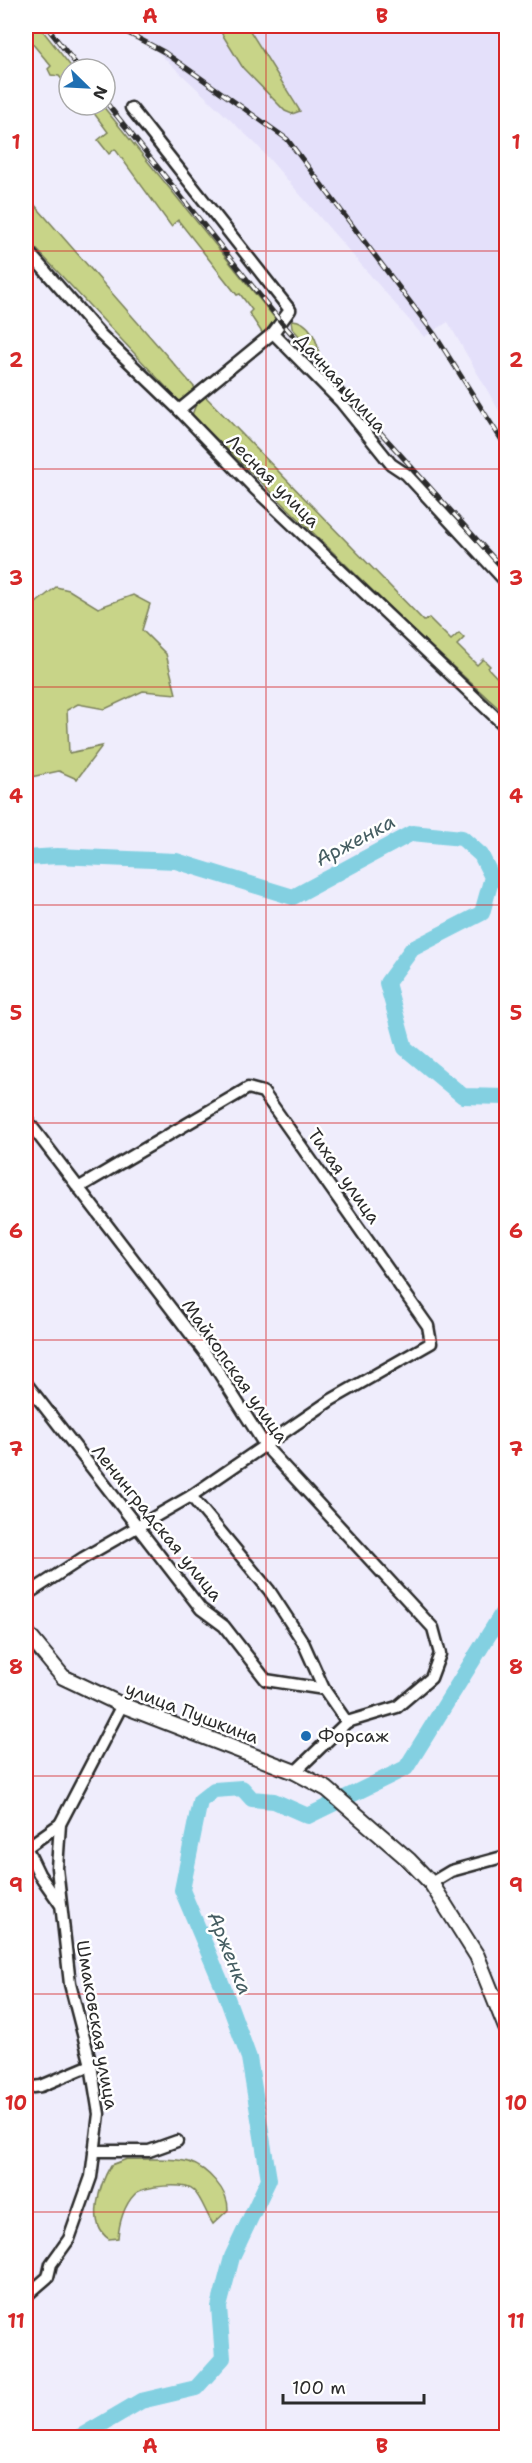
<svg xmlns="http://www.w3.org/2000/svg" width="532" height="2463" viewBox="0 0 532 2463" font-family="'Shantell Sans',sans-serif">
  <rect width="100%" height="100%" fill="#efedfc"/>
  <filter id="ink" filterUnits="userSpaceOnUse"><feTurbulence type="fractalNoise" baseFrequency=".0167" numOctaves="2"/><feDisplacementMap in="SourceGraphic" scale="12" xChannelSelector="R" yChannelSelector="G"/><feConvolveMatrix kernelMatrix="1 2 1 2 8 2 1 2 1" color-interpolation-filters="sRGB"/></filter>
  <g filter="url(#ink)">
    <!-- built -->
    <polygon fill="#e4e0fa" points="130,26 506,26 506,423 448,322 424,337 257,145"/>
    <!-- green -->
    <g fill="#c8d488" stroke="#7a805a" stroke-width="1.5">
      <polygon points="26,26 39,26 73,69 69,69 69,88 59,76 51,75 48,69 51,66 26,36"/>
      <polygon points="221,26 247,26 300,111 292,114 285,111 243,68 222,34"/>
      <polygon points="88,105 102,105 278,322 269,332 181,403 26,238 26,195 195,388 263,334 249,313 252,310 240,294 237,295 178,220 171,226 115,149 109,154 98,140 108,132"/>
      <path d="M291,320C310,320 319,342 319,358L292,328Z"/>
      <polygon points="204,395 424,621 429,618 451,640 459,633 464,638 457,645 477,665 483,659 490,666 488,668 506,687 506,715 410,627 192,415 196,404"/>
      <polygon points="56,587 69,590 98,608 133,595 150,604 142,630 166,654 176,694 143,691 105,709 78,704 67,710 69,753 102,746 77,779 59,771 26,778 26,611"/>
      <path d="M127,2159C146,2160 171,2157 189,2162C207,2168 229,2191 228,2210L213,2224C206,2214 202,2199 194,2191C185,2182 143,2186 135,2194C124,2205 119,2223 118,2238L109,2239C86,2224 100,2184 111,2165Z"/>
    </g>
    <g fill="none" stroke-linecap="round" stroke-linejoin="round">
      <!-- river -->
      <g stroke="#83d0e1" stroke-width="16">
        <polyline points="26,858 57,856 176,861 293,897 412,833 462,838 481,855 492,877 482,913 412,949 387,983 405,1048 463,1096 506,1097"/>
        <polyline points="78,2438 141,2401 196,2388 223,2358 219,2307 232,2257 269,2179 249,2058 223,1987 182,1890 200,1801 214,1790 242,1788 252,1799 274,1801 308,1816 406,1768 506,1607"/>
      </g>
      <defs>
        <g id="minor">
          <polyline points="131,108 290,310 273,333 341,402 391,464 406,474 506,582"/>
          <polyline points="26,249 100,334 179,410 255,489 506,727"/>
          <polyline points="179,410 273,333"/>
          <polyline points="26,1119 212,1362 266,1447 433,1628 440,1654 431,1678 397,1707 347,1722"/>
          <polyline points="26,1383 201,1609 224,1626 266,1680 324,1689"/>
          <polyline points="191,1496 269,1590 303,1642 324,1689 347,1722 295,1772"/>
          <polyline points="26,1595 83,1558 191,1496 331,1400 431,1343 428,1326 263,1092 248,1088 78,1188"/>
          <polyline points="26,1847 39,1874 60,1904"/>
          <polyline points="26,1848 60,1824"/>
          <polyline points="431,1883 451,1871 506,1856"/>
          <polyline points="26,2088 41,2086 91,2065"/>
          <polyline points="94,2151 149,2151 177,2141"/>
          <polyline points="26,2296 48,2277 51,2264 69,2239 91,2177 99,2114 91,2065 70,1984 57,1868 60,1824 122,1705"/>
        </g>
        <polyline id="major" points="26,1632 63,1677 122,1705 295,1772 327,1789 409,1860 431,1883 477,1956 506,2028"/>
      </defs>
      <!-- minor casing -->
      <use href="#minor" stroke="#2b2b2b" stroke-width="15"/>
      <!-- major casing -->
      <use href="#major" stroke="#2b2b2b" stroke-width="18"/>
      <!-- minor -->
      <use href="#minor" stroke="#fff" stroke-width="10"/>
      <!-- major -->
      <use href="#major" stroke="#fff" stroke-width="14"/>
      <defs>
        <g id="rail">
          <polyline points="46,26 80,69"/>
          <polyline points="115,26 164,52 287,139 435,335 506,447"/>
          <polyline points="105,101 281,322 506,572"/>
        </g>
      </defs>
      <!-- rail casing -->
      <use href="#rail" stroke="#2b2b2b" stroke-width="5"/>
      <!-- rail -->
      <use href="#rail" stroke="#fff" stroke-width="3" stroke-dasharray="9" stroke-linecap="butt"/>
    </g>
  </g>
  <!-- grid -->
  <path fill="none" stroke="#d62828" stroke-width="1.5" stroke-opacity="0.55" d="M266,26V2438M26,251H506M26,469H506M26,687H506M26,905H506M26,1123H506M26,1340H506M26,1558H506M26,1776H506M26,1994H506M26,2212H506"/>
  <!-- markers -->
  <circle fill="#1f6fb2" stroke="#fff" stroke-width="2" cx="306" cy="1736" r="6"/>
  <g text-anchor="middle" stroke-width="5" stroke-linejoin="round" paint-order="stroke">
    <!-- street labels -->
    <g font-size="18" fill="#2b2b2b" stroke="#fff">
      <text transform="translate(341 383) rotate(48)" y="6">Дачная улица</text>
      <text transform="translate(273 481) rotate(45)" y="6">Лесная улица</text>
      <text transform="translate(344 1176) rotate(55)" y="6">Тихая улица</text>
      <text transform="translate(235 1371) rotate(55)" y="6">Майкопская улица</text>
      <text transform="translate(157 1523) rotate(51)" y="6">Ленинградская улица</text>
      <text transform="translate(192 1713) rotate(21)" y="6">улица Пушкина</text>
      <text transform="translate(97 2025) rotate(80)" y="6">Шмаковская улица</text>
    </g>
    <!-- poi labels -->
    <g font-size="18" fill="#2b2b2b" stroke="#fff" text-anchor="start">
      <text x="318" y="1742">Форсаж</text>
    </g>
    <!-- water labels -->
    <g font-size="20" font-style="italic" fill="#455d62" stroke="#fff">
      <text transform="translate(355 840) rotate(-28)" y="7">Арженка</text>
      <text transform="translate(230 1953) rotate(68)" y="7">Арженка</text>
    </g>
  </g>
  <!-- margin -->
  <rect width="532" height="2463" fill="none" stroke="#fff" stroke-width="66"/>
  <!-- north arrow -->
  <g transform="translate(87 87) rotate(114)"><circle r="28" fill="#ffffff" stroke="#aaaaaa" stroke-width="1.5"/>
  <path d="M0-4.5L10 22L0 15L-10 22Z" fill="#1f6fb2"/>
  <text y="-9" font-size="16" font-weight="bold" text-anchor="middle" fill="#2b2b2b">N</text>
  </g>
  <!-- scale -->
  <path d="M283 2394v9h141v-9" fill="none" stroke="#2b2b2b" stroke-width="3"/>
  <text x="292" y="2394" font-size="18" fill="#2b2b2b" stroke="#ffffff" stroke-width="4.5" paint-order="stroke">100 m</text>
  <rect x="33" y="33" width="466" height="2397" fill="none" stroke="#d62828" stroke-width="2"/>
  <g font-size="20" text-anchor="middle" font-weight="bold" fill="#d62828">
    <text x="150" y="23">A</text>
    <text x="382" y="23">B</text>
    <text x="16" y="149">1</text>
    <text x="516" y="149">1</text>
    <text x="16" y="367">2</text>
    <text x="516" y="367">2</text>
    <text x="16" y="585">3</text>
    <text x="516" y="585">3</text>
    <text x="16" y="803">4</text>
    <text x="516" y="803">4</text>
    <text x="16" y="1020">5</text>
    <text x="516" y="1020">5</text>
    <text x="16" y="1238">6</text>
    <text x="516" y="1238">6</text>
    <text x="16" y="1456">7</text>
    <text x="516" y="1456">7</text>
    <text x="16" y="1674">8</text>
    <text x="516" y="1674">8</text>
    <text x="16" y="1892">9</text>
    <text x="516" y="1892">9</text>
    <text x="16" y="2110">10</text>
    <text x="516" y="2110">10</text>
    <text x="16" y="2328">11</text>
    <text x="516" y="2328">11</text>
    <text x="150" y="2453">A</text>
    <text x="382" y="2453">B</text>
  </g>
</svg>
